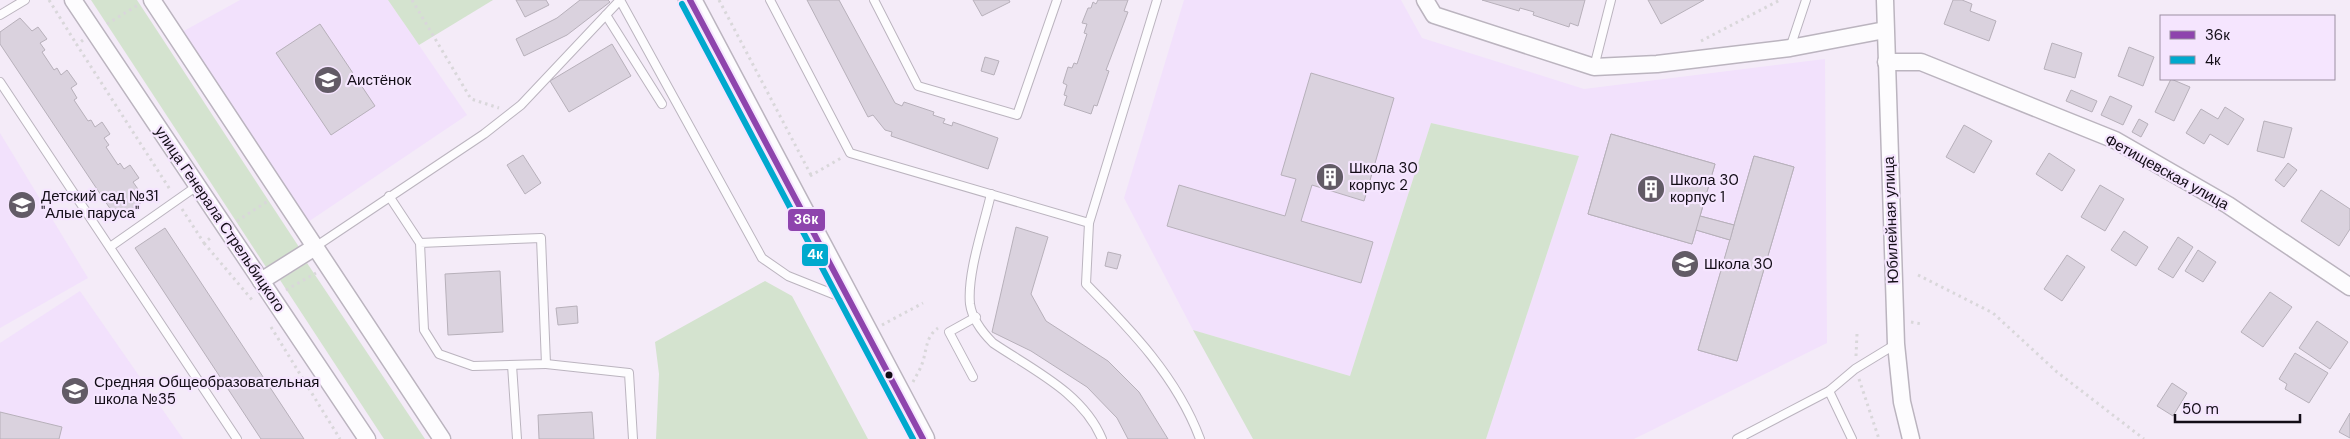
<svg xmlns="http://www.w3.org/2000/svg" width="2350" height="439" viewBox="0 0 2350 439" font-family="'DM Sans',sans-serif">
  <rect width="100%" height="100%" fill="#f4ebf8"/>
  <!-- built -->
  <g fill="#f2e1fc">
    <polygon points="240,0 388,0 467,115 305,224 182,32"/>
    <polygon points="1184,0 1401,0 1422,38 1584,89 1825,59 1827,343 1634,439 1486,439 1579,156 1431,123 1350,376 1193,330 1124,198"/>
    <polygon points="0,133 88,278 0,328"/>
    <polygon points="80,291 183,439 0,439 0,343"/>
  </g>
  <!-- green -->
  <g fill="#d4e3cf">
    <polygon points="91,0 137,0 299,247 266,267"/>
    <polygon points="388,0 493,0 419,45"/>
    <polygon points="1431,123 1579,156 1486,439 1253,439 1193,330 1350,376"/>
    <polygon points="307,263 425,439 384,439 280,280"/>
    <polygon points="765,281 792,296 868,439 656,439 659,374 655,342"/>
  </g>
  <!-- building -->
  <g fill="#dad2de" stroke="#b7b0ba">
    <polygon points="516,0 546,0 549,5 525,17"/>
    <polygon points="580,0 608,0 610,2 567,35 524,56 516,39 557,18"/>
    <polygon points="807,0 839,0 895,103 902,106 904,102 934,112 933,115 945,119 943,123 952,126 953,122 998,138 988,169 891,136 892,132 885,130 873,115 868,117"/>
    <polygon points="973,0 1009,0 1010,2 982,16"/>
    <polygon points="1098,0 1128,0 1124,11 1128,12 1106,70 1109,71 1097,106 1094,105 1091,114 1064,105 1067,96 1064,95 1067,85 1063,83 1068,67 1072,68 1074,63 1077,64 1087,34 1084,33 1087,24 1082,23 1088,8 1091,8 1093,2 1096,4"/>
    <polygon points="1482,0 1585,0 1578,26 1570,23 1569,27 1533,15 1534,12 1520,8 1519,11"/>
    <polygon points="1648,0 1704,0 1661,24"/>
    <polygon points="1953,0 1962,0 1972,4 1970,11 1996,21 1989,41 1944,24"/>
    <polygon points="20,18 32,31 38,27 47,39 40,43 45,50 42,52 54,70 57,68 61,75 67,70 77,84 71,88 77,98 74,100 88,121 91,120 95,127 102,122 110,134 104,138 109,145 106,147 118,165 120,163 124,169 130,165 139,178 133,182 140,192 137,195 142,202 117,219 0,44 0,32"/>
    <polygon points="320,24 375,106 331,135 276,53"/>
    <polygon points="2052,43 2082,53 2075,78 2044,69"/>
    <polygon points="612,44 631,76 569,112 550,81"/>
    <polygon points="2129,47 2154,57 2143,86 2118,76"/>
    <polygon points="985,57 999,61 994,75 981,71"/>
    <polygon points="1311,73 1394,98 1364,201 1312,185 1301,221 1373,242 1361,283 1167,226 1179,185 1285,216 1296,179 1281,175"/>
    <polygon points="2171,79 2190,87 2174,121 2155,112"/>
    <polygon points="2071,90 2097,101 2092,112 2066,101"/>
    <polygon points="2110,96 2132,106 2123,125 2101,115"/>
    <polygon points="2225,107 2244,119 2228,145 2210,134 2204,144 2186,133 2201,109 2218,119"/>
    <polygon points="2139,119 2148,124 2141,137 2132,132"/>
    <polygon points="2264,121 2292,128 2284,158 2257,151"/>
    <polygon points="1964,125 1992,141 1974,173 1946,157"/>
    <polygon points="1611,134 1715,164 1692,244 1588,214"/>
    <polygon points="1611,134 1715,164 1700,216 1734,225 1754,156 1794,167 1737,361 1698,350 1730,240 1696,230 1692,244 1588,214"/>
    <polygon points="2049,153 2075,170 2062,191 2036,174"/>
    <polygon points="523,155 541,183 525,194 507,165"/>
    <polygon points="1754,156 1794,167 1737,361 1698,350"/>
    <polygon points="2288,163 2297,170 2284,187 2275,180"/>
    <polygon points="2100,185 2124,199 2105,231 2081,217"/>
    <polygon points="2321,190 2350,209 2350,229 2339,246 2301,221"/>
    <polygon points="1700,216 1734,225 1730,240 1696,230"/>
    <polygon points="1016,227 1048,237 1031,294 1046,321 1108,361 1139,392 1168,439 1128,439 1117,418 1087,387 1031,351 992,332"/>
    <polygon points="165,228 304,439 261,439 135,248"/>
    <polygon points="2124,231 2148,247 2136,266 2111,250"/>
    <polygon points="2178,237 2193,247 2173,278 2158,269"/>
    <polygon points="2198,250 2216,262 2203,282 2185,271"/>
    <polygon points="1108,252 1121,255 1117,269 1105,266"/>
    <polygon points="2067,255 2085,267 2062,301 2044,289"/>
    <polygon points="500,271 503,332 448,335 445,274"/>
    <polygon points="2270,292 2292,307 2263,347 2241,332"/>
    <polygon points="577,306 578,323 558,325 556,308"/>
    <polygon points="2317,321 2348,342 2330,369 2299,348"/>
    <polygon points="2295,353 2328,373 2309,403 2285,389 2287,384 2279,379"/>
    <polygon points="2172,383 2187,393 2173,416 2157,406"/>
    <polygon points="0,412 62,427 59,439 0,439"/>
    <polygon points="592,412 594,439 539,439 538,415"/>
    <polygon points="2350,413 2350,438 2339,432"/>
  </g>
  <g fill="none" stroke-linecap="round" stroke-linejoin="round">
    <defs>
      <g id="service">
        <polyline points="620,0 762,258 788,276 843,298"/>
        <polyline points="770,0 850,153 1089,223 1157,0"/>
        <polyline points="874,0 918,86 1017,115 1057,0"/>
        <polyline points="0,15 25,0"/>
        <polyline points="606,15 662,104"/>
        <polyline points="1790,48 1806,0"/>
        <polyline points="1594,67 1611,0"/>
        <polyline points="0,82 237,439"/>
        <path d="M991,194C984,225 967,273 970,304C972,318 983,333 993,343C1033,370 1083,393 1102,439"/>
        <polyline points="389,196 420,243 424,330 439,354 473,366 546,364 541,238 420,243"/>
        <path d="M1089,223L1086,284C1131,330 1177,377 1200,439"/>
        <polyline points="110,247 197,186"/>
        <polyline points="315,247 484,134 521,105 620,0"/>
        <polyline points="546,364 629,373 633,439"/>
        <polyline points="512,365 517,439"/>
        <polyline points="973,377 949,332 976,317"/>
        <polyline points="1829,391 1852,439"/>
        <polyline points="1737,439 1829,391 1855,369 1896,344"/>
      </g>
      <g id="minor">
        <polyline points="73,0 367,439"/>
        <polyline points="152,0 442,439"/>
        <polyline points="1425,0 1434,15 1594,67 1657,64 1790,48 1885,30"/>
        <polyline points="1885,0 1896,344 1902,402 1911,439"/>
        <polyline points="1886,62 1921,62 2115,140 2228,205 2350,287"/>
        <polyline points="261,281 315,247"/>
      </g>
      <polyline id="secondary" points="690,0 923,439"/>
    </defs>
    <!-- service casing -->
    <use href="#service" stroke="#bbb4bf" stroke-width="10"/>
    <!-- minor casing -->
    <use href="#minor" stroke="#bbb4bf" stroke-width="19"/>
    <!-- secondary casing -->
    <use href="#secondary" stroke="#bbb4bf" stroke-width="25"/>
    <!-- path -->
    <g stroke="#d9d7da" stroke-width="3" stroke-dasharray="2.5 4" stroke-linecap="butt">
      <polyline points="49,0 77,45"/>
      <polyline points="412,0 471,99 499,108"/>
      <polyline points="719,0 811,175"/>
      <polyline points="107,24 138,5"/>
      <polyline points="83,40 77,45 171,191"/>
      <polyline points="1701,41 1780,0"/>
      <polyline points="810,176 841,158"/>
      <polyline points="182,209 204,243 213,236"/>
      <polyline points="237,221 268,201"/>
      <polyline points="204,243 253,301"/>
      <polyline points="1918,275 1993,313 2057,372 2144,439"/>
      <polyline points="286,290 316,273"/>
      <polyline points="1911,322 1922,324"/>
      <polyline points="882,325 923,303"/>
      <polyline points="271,327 340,439"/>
      <polyline points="1856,356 1857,334"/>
      <polyline points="1859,379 1879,439"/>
      <path d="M913,382C916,376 920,370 922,364C927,351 925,337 938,328"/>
    </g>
    <!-- service -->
    <use href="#service" stroke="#fdfcfe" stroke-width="8"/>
    <!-- minor -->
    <use href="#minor" stroke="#fdfcfe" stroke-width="16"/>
    <!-- secondary -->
    <use href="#secondary" stroke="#fdfcfe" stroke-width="22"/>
    <defs>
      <polyline id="bus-1" points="690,0 923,439"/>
      <polyline id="bus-2" points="682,4 913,439"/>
    </defs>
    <!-- bus-1 casing -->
    <use href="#bus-1" stroke="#f5e5fe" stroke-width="10"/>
    <!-- bus-2 casing -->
    <use href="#bus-2" stroke="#f5e5fe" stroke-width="10"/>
    <!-- bus-1 -->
    <use href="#bus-1" stroke="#8e44ad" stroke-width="6"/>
    <!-- bus-2 -->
    <use href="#bus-2" stroke="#00a9ce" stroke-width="6"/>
  </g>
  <!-- icons -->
  <defs>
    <symbol id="school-disc" viewBox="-11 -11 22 22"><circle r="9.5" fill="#625b66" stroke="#f5e5fe"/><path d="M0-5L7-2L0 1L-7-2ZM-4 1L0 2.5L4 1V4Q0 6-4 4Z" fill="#fff"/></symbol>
    <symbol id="building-disc" viewBox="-11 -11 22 22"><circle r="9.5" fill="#625b66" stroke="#f5e5fe"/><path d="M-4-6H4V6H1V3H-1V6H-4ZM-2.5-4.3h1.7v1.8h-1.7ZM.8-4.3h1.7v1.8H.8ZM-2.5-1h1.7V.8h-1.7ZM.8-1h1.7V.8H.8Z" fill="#fff"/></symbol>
  </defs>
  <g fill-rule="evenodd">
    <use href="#school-disc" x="312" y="64" width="32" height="32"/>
    <use href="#building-disc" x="1314" y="161" width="32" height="32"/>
    <use href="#building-disc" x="1635" y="173" width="32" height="32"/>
    <use href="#school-disc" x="6" y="189" width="32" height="32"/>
    <use href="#school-disc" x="1669" y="248" width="32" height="32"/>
    <use href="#school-disc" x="59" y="375" width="32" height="32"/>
  </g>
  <!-- markers -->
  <circle fill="#130d17" stroke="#f5e5fe" stroke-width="2" cx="889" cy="375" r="4.5"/>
  <g text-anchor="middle" stroke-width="4.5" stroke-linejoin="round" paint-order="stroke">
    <!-- poi labels -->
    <g font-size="15" fill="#130d17" stroke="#f5e5fe" text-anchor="start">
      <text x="347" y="85">Аистёнок</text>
      <text x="1349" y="173">Школа 30<tspan x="1349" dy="17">корпус 2</tspan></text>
      <text x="1670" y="185">Школа 30<tspan x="1670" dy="17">корпус 1</tspan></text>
      <text x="41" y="201">Детский сад №31<tspan x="41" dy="17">"Алые паруса"</tspan></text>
      <text x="1704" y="269">Школа 30</text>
      <text x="94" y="387">Средняя Общеобразовательная<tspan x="94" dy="17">школа №35</tspan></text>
    </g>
    <!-- street labels -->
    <g font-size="15" fill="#130d17" stroke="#f5e5fe">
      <text transform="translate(2167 172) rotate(29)" y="5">Фетищевская улица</text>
      <text transform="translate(220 219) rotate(56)" y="5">улица Генерала Стрельбицкого</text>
      <text transform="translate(1891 220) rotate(-92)" y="5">Юбилейная улица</text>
    </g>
  </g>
  <g stroke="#f5e5fe" stroke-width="2">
    <rect x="787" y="208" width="39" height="24" rx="5" fill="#8e44ad"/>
    <rect x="801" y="243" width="28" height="24" rx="5" fill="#00a9ce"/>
  </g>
  <g font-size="14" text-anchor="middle" font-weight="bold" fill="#fff">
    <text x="806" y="224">36к</text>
    <text x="815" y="259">4к</text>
  </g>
  <!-- legend -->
  <rect x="2160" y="15" width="175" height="65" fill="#f5e5fe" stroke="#9b8fa2"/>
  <rect x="2170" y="31" width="25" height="8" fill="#8e44ad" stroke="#9b8fa2"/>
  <text x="2205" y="40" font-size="15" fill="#130d17">36к</text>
  <rect x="2170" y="56" width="25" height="8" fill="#00a9ce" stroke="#9b8fa2"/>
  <text x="2205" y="65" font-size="15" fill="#130d17">4к</text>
  <!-- scale -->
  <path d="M2175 414v8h125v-8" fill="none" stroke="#130d17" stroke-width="2.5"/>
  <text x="2182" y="414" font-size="15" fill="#130d17" stroke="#f5e5fe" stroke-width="4" paint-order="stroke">50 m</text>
</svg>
